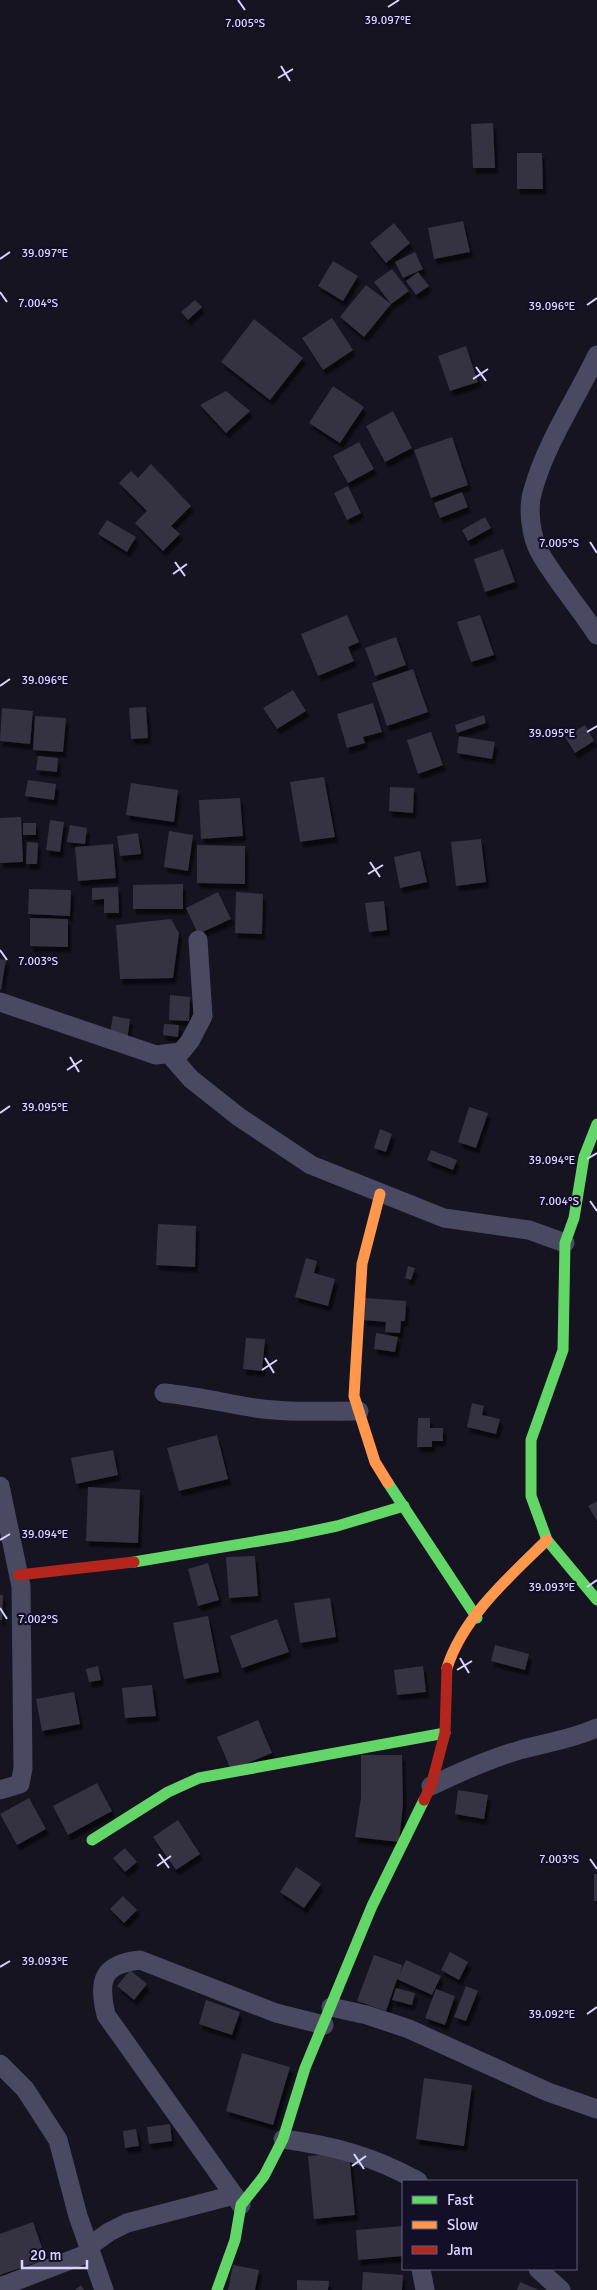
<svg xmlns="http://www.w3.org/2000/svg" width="597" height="2290" viewBox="0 0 597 2290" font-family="Signika,sans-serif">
  <defs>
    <filter id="shadow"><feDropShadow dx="3" dy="5.5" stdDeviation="1" flood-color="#0009"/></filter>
  </defs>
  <rect width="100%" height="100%" fill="#161421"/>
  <!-- building -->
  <g fill="#343243" filter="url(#shadow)">
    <polygon points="493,123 495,168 473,168 471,124"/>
    <polygon points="517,153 542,153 543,189 517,189"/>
    <polygon points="463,221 470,252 434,259 428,228"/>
    <polygon points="394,223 410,243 386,263 370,243"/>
    <polygon points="415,252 423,269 403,278 395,262"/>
    <polygon points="333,261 358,276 343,301 318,286"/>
    <polygon points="392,269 409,291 391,304 374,282"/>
    <polygon points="418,272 429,286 416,295 406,281"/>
    <polygon points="366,285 391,304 364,337 340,317"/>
    <polygon points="195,300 202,307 188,320 181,312"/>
    <polygon points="332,318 353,350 323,370 302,338"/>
    <polygon points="254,319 303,358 270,400 221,362"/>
    <polygon points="466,346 478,382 450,391 438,356"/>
    <polygon points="333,386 364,407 340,443 309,423"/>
    <polygon points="226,391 250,411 226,433 200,405"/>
    <polygon points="393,411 412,448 385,462 366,426"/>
    <polygon points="452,437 468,485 431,498 414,450"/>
    <polygon points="359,442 374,469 348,483 333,456"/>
    <polygon points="151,464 191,506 171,526 180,534 163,551 135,523 147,511 119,483 131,471 138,478"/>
    <polygon points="348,486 361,513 347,520 334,493"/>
    <polygon points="462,492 468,507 440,518 434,503"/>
    <polygon points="485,517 491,528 468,541 462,530"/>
    <polygon points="107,520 136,537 127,552 98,534"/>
    <polygon points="503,549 515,582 485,592 474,559"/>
    <polygon points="347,615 359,642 348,647 354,661 318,676 301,634"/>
    <polygon points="480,615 494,655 471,662 457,622"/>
    <polygon points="396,637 406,665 375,676 365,648"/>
    <polygon points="413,669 428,712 387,726 372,683"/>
    <polygon points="293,690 306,711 277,729 263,708"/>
    <polygon points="373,703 382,732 363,737 365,743 347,748 337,714"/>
    <polygon points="146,707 148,738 131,739 129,708"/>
    <polygon points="2,708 33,711 30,744 0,741"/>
    <polygon points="484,715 486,723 457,733 455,725"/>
    <polygon points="35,716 66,718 63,752 33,750"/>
    <polygon points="585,725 594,741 575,753 565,737"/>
    <polygon points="431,732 443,765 418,774 407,740"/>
    <polygon points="459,736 495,742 492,759 457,753"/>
    <polygon points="38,756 58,758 57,772 36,770"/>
    <polygon points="324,777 335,837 300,842 290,782"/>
    <polygon points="28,780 56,784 54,800 25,796"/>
    <polygon points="131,783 178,790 174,822 126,815"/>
    <polygon points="390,787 414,788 413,813 389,811"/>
    <polygon points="240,798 243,836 201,839 199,800"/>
    <polygon points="21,817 23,862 0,863 0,818"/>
    <polygon points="50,820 64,822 60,852 46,850"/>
    <rect x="23" y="823" width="13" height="12"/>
    <polygon points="70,825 87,828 85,844 67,842"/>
    <polygon points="169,831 193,835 188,871 164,867"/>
    <polygon points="138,833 141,854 120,856 117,836"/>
    <polygon points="481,839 486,882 456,886 451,842"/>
    <polygon points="27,842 38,843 37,864 26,864"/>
    <polygon points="113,844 116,878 78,881 75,847"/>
    <polygon points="197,845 245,846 245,884 197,883"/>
    <polygon points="420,851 427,882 400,888 394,857"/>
    <polygon points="183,884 183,909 133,909 133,885"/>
    <polygon points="118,887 119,913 104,913 104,899 92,900 92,888"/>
    <polygon points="29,889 71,890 70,916 28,914"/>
    <polygon points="218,892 231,919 198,934 186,908"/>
    <polygon points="236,892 263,894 262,934 235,933"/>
    <polygon points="384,901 387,930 369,932 365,903"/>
    <polygon points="30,918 68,919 68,947 30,946"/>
    <polygon points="171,919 179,933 173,978 120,979 116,925"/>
    <polygon points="0,959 6,960 1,989 0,989"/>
    <polygon points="170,995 190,997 189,1021 169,1020"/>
    <polygon points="113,1016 130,1019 127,1041 109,1038"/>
    <polygon points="164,1024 179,1025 178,1037 163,1035"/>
    <polygon points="469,1107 488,1113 476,1148 458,1142"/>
    <polygon points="380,1129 392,1134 386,1152 374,1148"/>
    <polygon points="431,1150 457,1160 453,1170 427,1160"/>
    <polygon points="158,1224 196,1226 195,1267 156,1265"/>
    <polygon points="306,1258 317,1261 314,1273 335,1279 328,1306 295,1297"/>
    <polygon points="408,1266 415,1268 411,1280 405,1278"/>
    <polygon points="365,1298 406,1301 405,1321 401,1321 400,1333 385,1332 386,1322 364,1320"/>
    <polygon points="376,1333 398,1337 395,1352 374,1349"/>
    <polygon points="246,1338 265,1339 262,1371 243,1369"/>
    <polygon points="472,1403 484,1406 482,1415 500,1419 496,1434 467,1427"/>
    <polygon points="418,1418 430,1418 430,1428 443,1428 443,1441 432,1441 432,1447 417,1447"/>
    <polygon points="217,1435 228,1479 179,1491 167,1448"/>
    <polygon points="113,1450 118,1475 76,1484 71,1458"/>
    <polygon points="88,1487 140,1490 138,1543 86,1541"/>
    <polygon points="597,1501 597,1521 588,1506"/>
    <polygon points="255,1556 258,1596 229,1598 226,1557"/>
    <polygon points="208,1563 219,1600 198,1606 188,1569"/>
    <polygon points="0,1595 3,1595 2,1620 0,1620"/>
    <polygon points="330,1598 336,1637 300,1643 294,1603"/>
    <polygon points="208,1616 219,1672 184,1679 173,1623"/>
    <polygon points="277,1619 289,1652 242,1668 230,1636"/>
    <polygon points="495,1645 529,1654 525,1670 491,1661"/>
    <polygon points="98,1666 101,1680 89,1682 86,1669"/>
    <polygon points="423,1666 426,1692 397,1695 394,1670"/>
    <polygon points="152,1685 156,1716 125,1718 122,1688"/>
    <polygon points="74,1692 80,1724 42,1731 36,1699"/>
    <polygon points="258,1720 272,1753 231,1770 217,1737"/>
    <polygon points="361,1755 402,1755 403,1804 399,1842 355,1837 361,1798"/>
    <polygon points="97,1783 112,1811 68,1835 53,1806"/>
    <polygon points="458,1790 488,1795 484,1819 455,1814"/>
    <polygon points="29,1798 46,1829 17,1845 0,1814"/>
    <polygon points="178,1820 200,1854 176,1870 153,1837"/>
    <polygon points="125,1848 137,1862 125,1872 113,1858"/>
    <polygon points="296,1867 321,1884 304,1908 280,1892"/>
    <rect x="594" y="1874" width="3" height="27"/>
    <polygon points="123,1896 137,1910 124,1923 110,1909"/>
    <polygon points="450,1952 468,1962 459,1980 441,1970"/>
    <polygon points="374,1955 402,1965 400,1973 406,1960 441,1976 432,1995 397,1979 386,2011 357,2001"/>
    <polygon points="130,1970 147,1984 134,2000 117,1986"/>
    <polygon points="466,1986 478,1991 466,2021 454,2017"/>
    <polygon points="396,1988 415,1993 412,2005 392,2000"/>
    <polygon points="436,1989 455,1996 445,2025 425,2018"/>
    <polygon points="206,2000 240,2012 232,2035 199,2024"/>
    <polygon points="242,2053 290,2067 273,2125 226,2111"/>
    <polygon points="424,2078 472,2085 464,2146 416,2139"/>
    <polygon points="170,2124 172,2141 149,2144 147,2127"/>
    <polygon points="136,2129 139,2146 125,2148 123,2131"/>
    <polygon points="349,2153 355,2215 314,2219 308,2156"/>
    <polygon points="33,2222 46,2259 0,2275 0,2234"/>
    <polygon points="403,2226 403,2256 358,2260 356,2230"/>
    <polygon points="233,2265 259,2270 255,2290 228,2290"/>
    <polygon points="363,2272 403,2275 402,2290 362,2290"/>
    <polygon points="297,2280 329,2281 328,2290 297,2290"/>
    <polygon points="520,2282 539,2290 517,2290"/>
    <polygon points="81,2285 84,2290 75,2290"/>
  </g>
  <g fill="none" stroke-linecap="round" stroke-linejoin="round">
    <!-- street -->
    <g stroke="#4a4962" stroke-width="19">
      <path d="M597,355C576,399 546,443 533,490C527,508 531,537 540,553C557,582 579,607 597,635"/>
      <polyline points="0,1002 156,1055 181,1052 190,1041 203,1016 198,940"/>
      <polyline points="169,1054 191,1079 239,1117 311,1165 444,1218 529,1230 565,1243"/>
      <path d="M164,1393C195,1396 225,1403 255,1408C290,1413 324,1411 359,1411"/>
      <polyline points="0,1486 21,1586 23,1768 20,1784 0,1790"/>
      <path d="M431,1786C460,1772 489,1759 520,1750C546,1743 572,1739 597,1728"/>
      <polyline points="331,2007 367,2015 409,2029 548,2092 597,2109"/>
      <polyline points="0,2064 25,2089 58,2140 78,2216 104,2290"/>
      <path d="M283,2139C334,2146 373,2156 418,2181"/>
      <path d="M241,2205L106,2015C98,1980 102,1964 140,1960L276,2013L324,2025"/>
      <polyline points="88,2247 109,2232 127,2223 234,2195"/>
      <polyline points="421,2269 425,2290"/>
      <polyline points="538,2269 561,2290"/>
      <polyline points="0,2287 89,2253"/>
    </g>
    <!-- fast -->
    <g stroke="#63d668" stroke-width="11">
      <polyline points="597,1124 584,1157 574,1218 565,1243 563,1350 531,1440 531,1496 547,1540 597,1600"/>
      <polyline points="388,1483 477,1618"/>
      <polyline points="134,1562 289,1536 337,1526 404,1506"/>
      <polyline points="92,1840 168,1792 199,1778 445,1733"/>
      <polyline points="217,2290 235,2240 241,2205 264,2176 283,2139 305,2068 372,1906 424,1800"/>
    </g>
    <!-- slow -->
    <g stroke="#ff974d" stroke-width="11">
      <polyline points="380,1194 362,1264 354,1396 375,1462 388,1483"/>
      <path d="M447,1668C463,1617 510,1576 547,1540"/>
    </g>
    <!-- jam -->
    <g stroke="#b3261e" stroke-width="11">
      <polyline points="19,1575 134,1562"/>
      <polyline points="424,1800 431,1786 445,1733 447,1668"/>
    </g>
  </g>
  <!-- ticks -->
  <path fill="none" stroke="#d9d4ff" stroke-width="2" d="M238,0L245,10M388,7L399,0M281,66L290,81M278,78L293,69M0,259L10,252M0,292L7,302M587,305L597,298M476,367L486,381M473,379L488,369M590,542L597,553M175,562L185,576M173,574L187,564M0,686L10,679M587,732L597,726M370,862L380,877M368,874L383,865M0,950L7,960M70,1057L79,1072M67,1070L82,1060M0,1113L10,1106M587,1159L597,1153M590,1201L597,1211M265,1358L274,1373M262,1370L277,1360M0,1540L10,1534M587,1587L597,1580M0,1608L7,1619M460,1658L469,1673M457,1670L472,1661M159,1854L169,1868M590,1859L597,1869M157,1866L171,1856M0,1967L10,1961M587,2014L597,2007M354,2154L364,2169M352,2166L366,2156"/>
  <g font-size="12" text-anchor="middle" fill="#d9d4ff" stroke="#130f26" stroke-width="4.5" stroke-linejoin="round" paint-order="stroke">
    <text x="388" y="24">39.097°E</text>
    <text x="245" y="27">7.005°S</text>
    <text x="45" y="257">39.097°E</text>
    <text x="38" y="307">7.004°S</text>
    <text x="552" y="310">39.096°E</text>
    <text x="559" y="547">7.005°S</text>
    <text x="45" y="684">39.096°E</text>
    <text x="552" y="737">39.095°E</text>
    <text x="38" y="965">7.003°S</text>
    <text x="45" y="1111">39.095°E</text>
    <text x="552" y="1164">39.094°E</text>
    <text x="559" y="1205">7.004°S</text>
    <text x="45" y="1538">39.094°E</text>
    <text x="552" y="1591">39.093°E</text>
    <text x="38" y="1623">7.002°S</text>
    <text x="559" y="1863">7.003°S</text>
    <text x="45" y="1965">39.093°E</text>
    <text x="552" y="2018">39.092°E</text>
  </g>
  <!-- legend -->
  <rect x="402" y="2180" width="175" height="90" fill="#130f26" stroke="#625e7d"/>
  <rect x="412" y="2196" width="25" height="8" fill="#63d668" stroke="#625e7d"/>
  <text x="447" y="2205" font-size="15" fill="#d9d4ff">Fast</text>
  <rect x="412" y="2221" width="25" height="8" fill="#ff974d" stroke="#625e7d"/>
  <text x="447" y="2230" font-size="15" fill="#d9d4ff">Slow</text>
  <rect x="412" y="2246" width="25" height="8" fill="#b3261e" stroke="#625e7d"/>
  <text x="447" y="2255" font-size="15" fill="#d9d4ff">Jam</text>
  <!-- scale -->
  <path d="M22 2260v8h65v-8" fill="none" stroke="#d9d4ff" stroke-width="2.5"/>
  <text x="30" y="2260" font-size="15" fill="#d9d4ff" stroke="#130f26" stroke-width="4" paint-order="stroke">20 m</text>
</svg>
